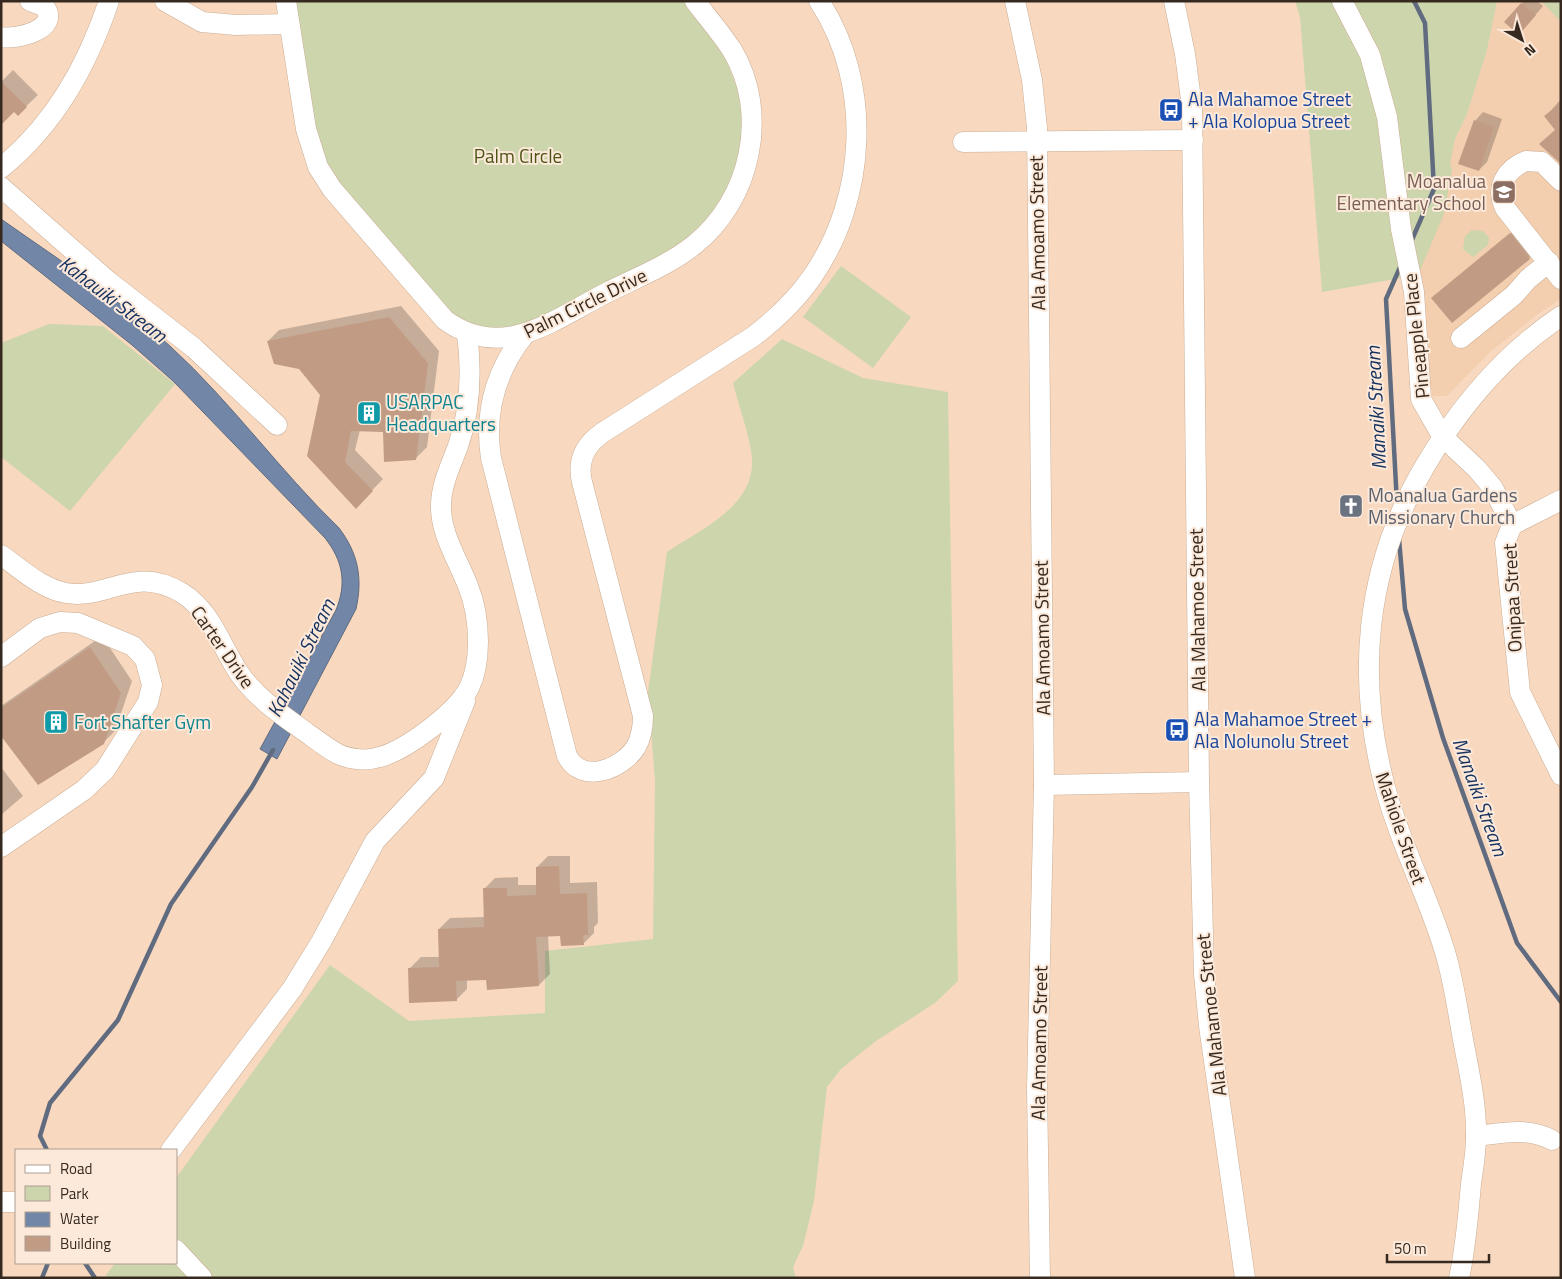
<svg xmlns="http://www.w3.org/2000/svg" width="1562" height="1279" viewBox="0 0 1562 1279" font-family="'Titillium Web',sans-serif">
  <rect width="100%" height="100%" fill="#f8d9c0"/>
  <!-- built -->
  <polygon fill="#f3ceaf" points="1497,1 1561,1 1561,299 1538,314 1490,352 1447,396 1432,396 1418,275 1455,139 1467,114 1487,50"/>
  <!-- green -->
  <g fill="#cdd5ad">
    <polygon points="294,1 685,1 724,54 741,98 744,129 735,175 712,216 677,248 522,327 481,329 450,314 332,174 317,140"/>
    <polygon points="1295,1 1497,1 1487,50 1467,114 1455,139 1450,163 1452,170 1444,214 1418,275 1322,292 1300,17"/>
    <polygon points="1541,1 1561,1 1561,22"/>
    <polygon points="1472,230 1483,231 1489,238 1488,245 1473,257 1463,249 1465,236"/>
    <polygon points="841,266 911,317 873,368 803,317"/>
    <polygon points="49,324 103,326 175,384 70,511 1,457 1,343"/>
    <path d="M782,339L863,378L948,392L958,981L935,1003L876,1041L841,1069L827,1087L814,1201L803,1246L793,1267L796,1278H108L106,1275L115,1263H176V1178L330,965L409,1021L545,1013V951L653,939L655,781L648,692L667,552C701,529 756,506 752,457C749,433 739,407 733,383Z"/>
  </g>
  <!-- water -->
  <path fill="#7287a8" stroke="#606b7f" d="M1,219C59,260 119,298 171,347C232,403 280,471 339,528C358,553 363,578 356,609L277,759L260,749L336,610C347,583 343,561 325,538L173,381L132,345L1,241Z"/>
  <!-- shadow -->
  <g fill="#0003">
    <polygon points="1524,1 1537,1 1543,6 1527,25 1506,22"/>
    <polygon points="13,70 38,95 18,114 14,111 1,82"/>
    <polygon points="1561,99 1561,163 1556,129 1546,116"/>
    <polygon points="1483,112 1502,119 1487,162 1479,170 1475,121"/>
    <polygon points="1518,227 1537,250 1529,258 1433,298"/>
    <polygon points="401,306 439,351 427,447 415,459 384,431 360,430 355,450 383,479 356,507 321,394 300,368 268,341 279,330"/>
    <polygon points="102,636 132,681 115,731 103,743 1,734 1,706"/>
    <polygon points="1,767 23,796 1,815"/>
    <polygon points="548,856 570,856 570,883 597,882 598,923 594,927 594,933 583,944 561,935 548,935 550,974 539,985 487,979 467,980 467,989 456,1000 409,969 421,957 440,957 439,929 450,918 485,917 484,889 495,878 518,877 518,885 538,885 537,867"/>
  </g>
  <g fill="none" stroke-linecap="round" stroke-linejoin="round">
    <!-- stream -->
    <g stroke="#606b7f" stroke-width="4.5">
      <polyline points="1411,242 1434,189 1425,23 1414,1"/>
      <polyline points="1397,504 1386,299 1401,265"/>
      <polyline points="1399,539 1405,609 1443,738 1517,943 1561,1002"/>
      <polyline points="47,1150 40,1136 50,1103 118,1020 171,904 252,787 273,750"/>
      <polyline points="85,1263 95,1278"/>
      <polyline points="42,1278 48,1263"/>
    </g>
  </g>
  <!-- building -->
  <g fill="#c29b85">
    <polygon points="1521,3 1536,15 1519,35 1504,22"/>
    <polygon points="1,81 27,107 18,116 14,112 1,125"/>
    <polygon points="1561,103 1561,164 1539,144 1555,130 1544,116"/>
    <polygon points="1474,120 1494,127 1479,171 1458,164"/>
    <polygon points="1510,233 1530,259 1452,323 1431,298"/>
    <polygon points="389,317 428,363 416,460 384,462 383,432 351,431 345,462 373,491 356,509 307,456 320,395 299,369 274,364 267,341"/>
    <polygon points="90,647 121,693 104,744 38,785 1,736 1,708"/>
    <polygon points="559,866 560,894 587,893 588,935 583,935 584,945 561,946 560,936 536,937 539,986 487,990 486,980 456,981 457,1001 409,1003 408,968 439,967 438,929 484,927 483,888 507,888 507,896 536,895 536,867"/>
  </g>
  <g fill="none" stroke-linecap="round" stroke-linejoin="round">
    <defs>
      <g id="minor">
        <polyline points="165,1 202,22 236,25 289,24"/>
        <path d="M286,1L306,129L318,167L332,189L445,320C503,362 553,320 608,292C636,278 669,265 694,245C751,200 770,113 732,50C721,33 707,17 695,1"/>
        <polyline points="1015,1 1032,80 1037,128 1044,785 1037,1088 1040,1278"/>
        <polyline points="1174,1 1185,54 1192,107 1199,782 1204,974 1209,1026 1245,1278"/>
        <polyline points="1342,1 1370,55 1387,117 1401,229 1414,292 1421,399 1442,436 1477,469 1493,488 1512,525 1505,543 1520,692 1561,775"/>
        <path d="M1,37C17,40 62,29 44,6L30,1"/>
        <polyline points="963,142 1193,140"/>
        <path d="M1,168C55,124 87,66 109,1"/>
        <path d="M1561,181L1542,162L1526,161C1506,169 1495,187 1505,208L1561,279"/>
        <polyline points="1,187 108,281 194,348 277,425"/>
        <path d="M524,335C495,372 484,412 491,458L567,756C582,785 622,769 636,747C641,738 643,727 643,716L582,482C577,461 585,445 602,433L754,336C776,319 796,300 812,277C867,198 873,83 819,1"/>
        <polyline points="1461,338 1514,295 1528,279 1549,262"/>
        <polyline points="1512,525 1561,500"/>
        <path d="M1,555C21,569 42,589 66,593C108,600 134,564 182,593C211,611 221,646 239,673C257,699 282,715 307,733C317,740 327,748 338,754C351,760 367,761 380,757C406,750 457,712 469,688C476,674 478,657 478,642C478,623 475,603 468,586C458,560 440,533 441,505C441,485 451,465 458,446C471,409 472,372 467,333"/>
        <polyline points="1,657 40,628 60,622 78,623 133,646 145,659 152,685 148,702 105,770 84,790 1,847"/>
        <polyline points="1044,785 1199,782"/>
        <path d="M1476,1136C1503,1133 1528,1127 1552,1140"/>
        <polyline points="171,1150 292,989 321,942 375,841 434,778 465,701"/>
        <polyline points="1,1202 16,1202"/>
        <polyline points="176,1250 202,1278"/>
        <path d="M1459,1278C1466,1247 1468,1216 1471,1184C1473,1169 1476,1153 1476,1137C1477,1103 1468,1068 1462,1034C1457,1006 1453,978 1445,952C1429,898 1402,848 1387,794C1355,681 1364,568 1425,466C1460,406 1503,355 1561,316"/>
      </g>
    </defs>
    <!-- minor casing -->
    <use href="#minor" stroke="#caad94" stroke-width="21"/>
    <!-- minor -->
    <use href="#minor" stroke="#fff" stroke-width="20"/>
  </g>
  <!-- icons -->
  <defs>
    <symbol id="bus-square" viewBox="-11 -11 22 22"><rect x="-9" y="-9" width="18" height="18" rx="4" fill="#1a4fb4" stroke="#fce9da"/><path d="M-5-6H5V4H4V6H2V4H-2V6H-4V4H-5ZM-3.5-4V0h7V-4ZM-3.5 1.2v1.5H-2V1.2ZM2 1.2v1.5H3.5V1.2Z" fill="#fff"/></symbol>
    <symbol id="school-square" viewBox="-11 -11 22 22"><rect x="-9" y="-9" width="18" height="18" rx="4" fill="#8d6e63" stroke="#fce9da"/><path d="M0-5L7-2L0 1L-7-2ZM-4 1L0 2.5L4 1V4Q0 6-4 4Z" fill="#fff"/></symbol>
    <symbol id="building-square" viewBox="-11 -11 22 22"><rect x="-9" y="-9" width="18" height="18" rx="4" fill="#0f9aa8" stroke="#fce9da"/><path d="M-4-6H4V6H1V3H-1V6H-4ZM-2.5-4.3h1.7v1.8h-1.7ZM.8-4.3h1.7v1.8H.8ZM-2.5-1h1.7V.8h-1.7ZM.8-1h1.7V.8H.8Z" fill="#fff"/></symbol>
    <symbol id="church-square" viewBox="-11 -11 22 22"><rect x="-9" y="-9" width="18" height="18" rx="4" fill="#6b7280" stroke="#fce9da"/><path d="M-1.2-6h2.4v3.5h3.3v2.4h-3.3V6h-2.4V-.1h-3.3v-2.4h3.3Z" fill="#fff"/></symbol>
  </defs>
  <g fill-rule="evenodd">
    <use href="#bus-square" x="1157" y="96" width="28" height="28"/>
    <use href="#school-square" x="1490" y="178" width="28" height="28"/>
    <use href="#building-square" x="355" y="399" width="28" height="28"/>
    <use href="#church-square" x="1337" y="492" width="28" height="28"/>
    <use href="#building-square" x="42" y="708" width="28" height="28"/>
    <use href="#bus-square" x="1163" y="716" width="28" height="28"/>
  </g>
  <g text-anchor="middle" stroke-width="4" stroke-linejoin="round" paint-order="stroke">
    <!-- transit labels -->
    <g font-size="19" fill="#164399" stroke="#fce9da" text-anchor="start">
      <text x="1188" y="106">Ala Mahamoe Street<tspan x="1188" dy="22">+ Ala Kolopua Street</tspan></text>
      <text x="1194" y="726">Ala Mahamoe Street +<tspan x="1194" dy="22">Ala Nolunolu Street</tspan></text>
    </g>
    <!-- park labels -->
    <g font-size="19" fill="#4c5515" stroke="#fce9da">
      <text x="518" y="163">Palm Circle</text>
    </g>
    <!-- education labels -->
    <g font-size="19" fill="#785e54" stroke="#fce9da" text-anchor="end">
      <text x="1486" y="188">Moanalua<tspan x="1486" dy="22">Elementary School</tspan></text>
    </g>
    <!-- street labels -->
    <g font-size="19" fill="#362a20" stroke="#fce9da">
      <text transform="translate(1037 233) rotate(-91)" y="7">Ala Amoamo Street</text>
      <text transform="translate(585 303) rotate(-26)" y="7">Palm Circle Drive</text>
      <text transform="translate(1416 336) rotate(-96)" y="7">Pineapple Place</text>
      <text transform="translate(1512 598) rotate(-93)" y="7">Onipaa Street</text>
      <text transform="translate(1197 610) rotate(-91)" y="7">Ala Mahamoe Street</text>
      <text transform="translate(1042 638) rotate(-91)" y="7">Ala Amoamo Street</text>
      <text transform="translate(223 647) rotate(55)" y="7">Carter Drive</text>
      <text transform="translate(1401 828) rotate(71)" y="7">Mahiole Street</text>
      <text transform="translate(1211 1015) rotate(-96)" y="7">Ala Mahamoe Street</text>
      <text transform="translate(1039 1043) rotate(-89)" y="7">Ala Amoamo Street</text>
    </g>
    <!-- culture labels -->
    <g font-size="19" fill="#0d838f" stroke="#fce9da" text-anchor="start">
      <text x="386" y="409">USARPAC<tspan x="386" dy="22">Headquarters</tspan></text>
      <text x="74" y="729">Fort Shafter Gym</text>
    </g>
    <!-- worship labels -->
    <g font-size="19" fill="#5b616d" stroke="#fce9da" text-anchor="start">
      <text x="1368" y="502">Moanalua Gardens<tspan x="1368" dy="22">Missionary Church</tspan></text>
    </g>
    <!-- water labels -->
    <g font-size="20" font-style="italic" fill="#15315e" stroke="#fce9da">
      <text transform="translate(113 299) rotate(37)" y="7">Kahauiki Stream</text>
      <text transform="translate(1376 408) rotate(-93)" y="7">Manaiki Stream</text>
      <text transform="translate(301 658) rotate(-64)" y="7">Kahauiki Stream</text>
      <text transform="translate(1480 797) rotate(70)" y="7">Manaiki Stream</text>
    </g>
  </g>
  <!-- border -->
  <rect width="1562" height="1279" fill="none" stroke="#362a20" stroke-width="5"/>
  <!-- legend -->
  <rect x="15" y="1149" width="162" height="115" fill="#fce9da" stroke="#ad9d90"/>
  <rect x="25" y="1165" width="25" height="8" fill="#ffffff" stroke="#ad9d90"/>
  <text x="60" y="1174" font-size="15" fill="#362a20">Road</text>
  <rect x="25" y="1186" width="25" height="15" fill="#cdd5ad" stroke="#ad9d90"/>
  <text x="60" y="1199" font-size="15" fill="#362a20">Park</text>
  <rect x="25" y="1212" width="25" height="15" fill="#7287a8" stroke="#ad9d90"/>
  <text x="60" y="1224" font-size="15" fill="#362a20">Water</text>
  <rect x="25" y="1236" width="25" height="15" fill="#c29b85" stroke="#ad9d90"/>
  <text x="60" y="1249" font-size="15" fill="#362a20">Building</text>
  <!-- north arrow -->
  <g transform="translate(1522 40) rotate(141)" stroke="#fce9da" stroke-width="4" paint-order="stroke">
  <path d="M0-4L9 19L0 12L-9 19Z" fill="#362a20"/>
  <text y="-8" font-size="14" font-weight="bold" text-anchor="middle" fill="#362a20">N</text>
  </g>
  <!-- scale -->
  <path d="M1387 1254v8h102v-8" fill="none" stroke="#362a20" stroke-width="2.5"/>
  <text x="1394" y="1254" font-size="15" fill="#362a20" stroke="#fce9da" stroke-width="4" paint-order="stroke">50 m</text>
</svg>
